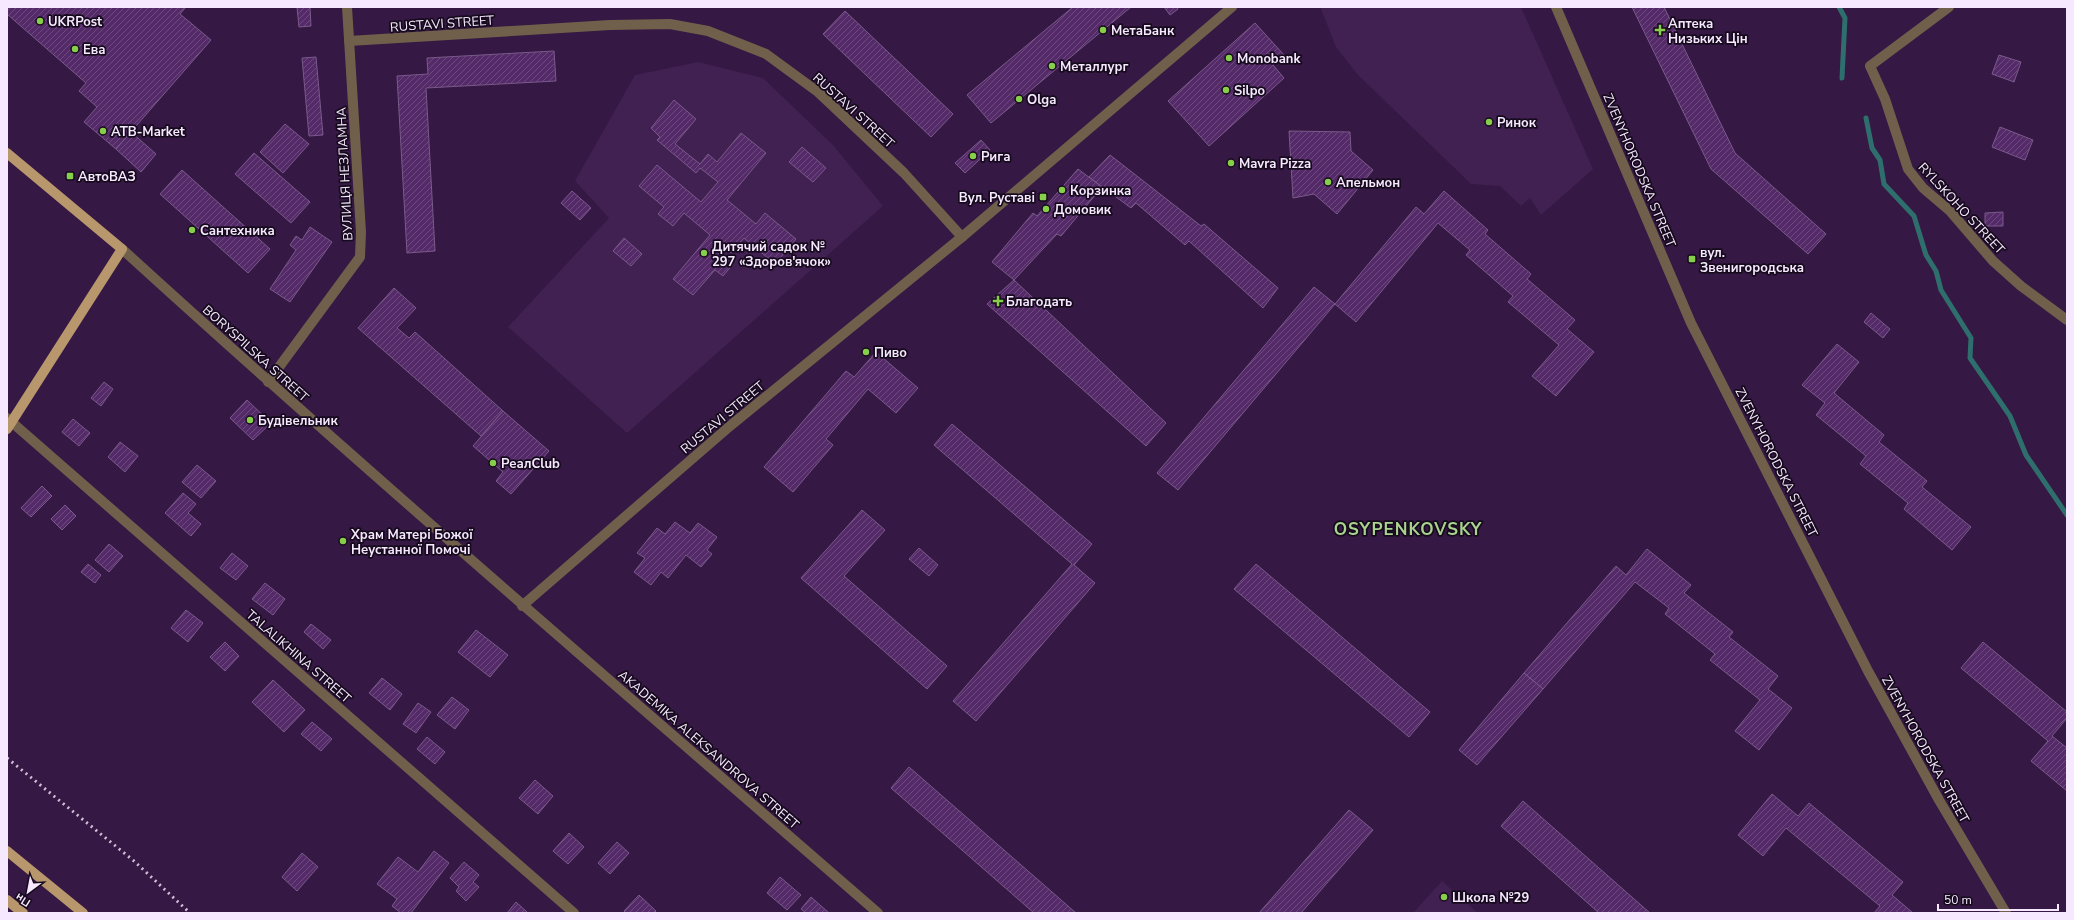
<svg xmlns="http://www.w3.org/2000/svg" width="2074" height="920" viewBox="0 0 2074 920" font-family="'Nunito Sans',sans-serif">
  <defs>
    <pattern id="building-hatch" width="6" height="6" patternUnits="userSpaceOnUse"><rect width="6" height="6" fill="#542a68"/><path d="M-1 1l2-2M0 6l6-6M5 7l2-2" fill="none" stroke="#6d497f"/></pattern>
  </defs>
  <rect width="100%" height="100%" fill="#351843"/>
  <!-- built -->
  <g fill="#412052">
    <polygon points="1322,7 1521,7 1593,169 1541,215 1530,198 1521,206 1500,186 1471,184 1358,75 1336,47 1321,9"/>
    <polygon points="698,62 763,78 833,145 883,206 627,433 508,327 609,218 575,181 635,75"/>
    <polygon points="1442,881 1478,913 1413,913"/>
  </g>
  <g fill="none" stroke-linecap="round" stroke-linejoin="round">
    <!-- stream -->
    <g stroke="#2e6f6e" stroke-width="5">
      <polyline points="1839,7 1845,18 1842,78"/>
      <polyline points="1866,118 1872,148 1880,160 1884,184 1914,216 1926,255 1936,271 1941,290 1971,338 1970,358 2010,416 2026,455 2067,515"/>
    </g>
  </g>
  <!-- building -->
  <g fill="url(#building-hatch)" stroke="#795a8a">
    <polygon points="7,7 186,7 180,14 211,40 116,149 84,122 97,107 79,91 86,83 7,14"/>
    <polygon points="297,7 310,7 311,26 299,27"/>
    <polygon points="1073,7 1131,7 991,123 967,95"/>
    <polygon points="1164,7 1177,7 1178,9 1170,15"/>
    <polygon points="1632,7 1664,7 1735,153 1826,234 1808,254 1711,169"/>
    <polygon points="845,11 953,114 931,137 823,34"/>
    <polygon points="1255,23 1284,55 1273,65 1284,78 1209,146 1168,101"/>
    <polygon points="554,51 556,81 426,88 435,251 407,253 397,76 428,74 427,58"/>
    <polygon points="1999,55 2021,62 2014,82 1992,74"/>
    <polygon points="316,57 323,135 309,136 302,58"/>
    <polygon points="674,100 696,119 675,144 700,164 708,154 717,162 741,133 766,153 727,200 756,224 765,213 796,239 775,264 744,238 731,253 725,248 720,254 733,264 723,276 715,270 693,295 673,279 710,235 684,213 673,226 658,214 664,207 639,186 657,165 701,202 718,182 700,168 696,173 657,140 660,137 651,128"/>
    <polygon points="285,124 309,144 283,173 260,152"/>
    <polygon points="2000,127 2033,140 2025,160 1992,147"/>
    <polygon points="1289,131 1350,132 1351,151 1373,170 1337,214 1314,194 1293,198"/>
    <polygon points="131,132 156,154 141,172 116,149"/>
    <polygon points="981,140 990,150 965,173 955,163"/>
    <polygon points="802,147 826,168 813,182 789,162"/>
    <polygon points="254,153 310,202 291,223 235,174"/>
    <polygon points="1110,155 1201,226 1204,224 1278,288 1263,308 1189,241 1185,245 1136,203 1131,208 1089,177"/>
    <polygon points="1078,169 1102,187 1061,236 1057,234 1014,280 992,262 1033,213 1037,216"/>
    <polygon points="182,170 270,249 248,273 160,194"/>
    <polygon points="572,191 591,208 580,220 561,203"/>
    <polygon points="1444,191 1488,230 1485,234 1531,274 1527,279 1575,320 1567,329 1594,352 1556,396 1532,376 1559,345 1508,302 1513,296 1466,255 1470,250 1438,223 1356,322 1335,304 1416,207 1424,214"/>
    <polygon points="2003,212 2003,226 1985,226 1985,213"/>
    <polygon points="310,227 332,242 290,302 270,289 296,250 290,245 296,236 302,240"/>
    <polygon points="624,238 642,254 631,266 613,251"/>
    <polygon points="1014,280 1166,423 1146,446 987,304"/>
    <polygon points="1314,287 1335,304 1178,490 1157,473"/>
    <polygon points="394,288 416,308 397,328 409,338 415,332 503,411 481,436 358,328"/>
    <polygon points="1871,313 1890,329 1883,338 1864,322"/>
    <polygon points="1837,344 1859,362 1834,393 1884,435 1879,442 1927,481 1922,487 1971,527 1952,550 1904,509 1908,503 1860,464 1866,456 1816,415 1825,403 1802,385"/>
    <polygon points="876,352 918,388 896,413 868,389 826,439 833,445 793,492 764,467 846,371 854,377"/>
    <polygon points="104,382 113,389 101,406 91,398"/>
    <polygon points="247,400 271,423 253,440 230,418"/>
    <polygon points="503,411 549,451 511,494 496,481 503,472 473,446"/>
    <polygon points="73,419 90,433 79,446 62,432"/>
    <polygon points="952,424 1092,544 1074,565 1095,583 976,721 953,701 1072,564 934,445"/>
    <polygon points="120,442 138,456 125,472 108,457"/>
    <polygon points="197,465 216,481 201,498 182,482"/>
    <polygon points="42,486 52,496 31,517 21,508"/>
    <polygon points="183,493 196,504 188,513 201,524 191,536 165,513"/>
    <polygon points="65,505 76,516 62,530 51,519"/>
    <polygon points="862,510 885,530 844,576 947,666 927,689 801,578"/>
    <polygon points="675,522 690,533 698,523 717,537 707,550 712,554 701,567 686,555 668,578 661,572 651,585 634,572 645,558 637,553 657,528 665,534"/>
    <polygon points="109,544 123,556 109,572 95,560"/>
    <polygon points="919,548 938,565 929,576 909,559"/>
    <polygon points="1647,549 1691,585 1684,593 1733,632 1729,637 1778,676 1768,689 1792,708 1759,750 1735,731 1760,700 1710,660 1715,654 1665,614 1669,608 1635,582 1543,689 1524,673 1616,566 1626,575"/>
    <polygon points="232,553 248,566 236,580 220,568"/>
    <polygon points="88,564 101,575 95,583 81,572"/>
    <polygon points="1256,564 1430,712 1409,737 1234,589"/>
    <polygon points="265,583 285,599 273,615 252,599"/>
    <polygon points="186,610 203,623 188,642 171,628"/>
    <polygon points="311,624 331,640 323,649 304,632"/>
    <polygon points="476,630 508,655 490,677 458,652"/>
    <polygon points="225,642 239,656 225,671 210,657"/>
    <polygon points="1983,642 2067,712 2067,718 2052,736 2067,748 2067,791 2031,761 2048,741 1961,668"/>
    <polygon points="1524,673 1543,689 1477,765 1459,750"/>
    <polygon points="382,678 402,694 390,710 369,693"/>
    <polygon points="273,680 305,710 284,732 252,702"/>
    <polygon points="452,697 469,710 455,729 437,715"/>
    <polygon points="418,703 431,712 416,733 403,724"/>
    <polygon points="312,722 332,739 321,751 301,734"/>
    <polygon points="427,737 445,752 435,764 417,749"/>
    <polygon points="909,767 1076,913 1034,913 891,788"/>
    <polygon points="535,780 553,796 538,814 519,798"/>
    <polygon points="1772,794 1798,816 1809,803 1903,882 1892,895 1913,913 1874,913 1880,906 1786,828 1763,856 1738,835"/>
    <polygon points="1523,801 1650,913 1599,913 1501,826"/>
    <polygon points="1349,810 1373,830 1301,913 1259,913"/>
    <polygon points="569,833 584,847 568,864 553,851"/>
    <polygon points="617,842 629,853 610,874 598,863"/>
    <polygon points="434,851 449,863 411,913 401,913 392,906 397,899 377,884 398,857 418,872"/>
    <polygon points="302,853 318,867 297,891 282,877"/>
    <polygon points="464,862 479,875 473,882 479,887 466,901 456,891 459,887 450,878"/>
    <polygon points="780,877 801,895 787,910 767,893"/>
    <polygon points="639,895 656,911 654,913 626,913 624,911"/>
    <polygon points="811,897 829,913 806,913 801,909"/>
    <polygon points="516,902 527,912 526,913 507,913"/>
  </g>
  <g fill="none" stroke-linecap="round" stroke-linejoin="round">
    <!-- minor -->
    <g stroke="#70604b" stroke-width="10">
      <polyline points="1556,7 1691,323 1868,671 1939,800 2006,913"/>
      <polyline points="1949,7 1870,66 1885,99 1908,169 1923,188 1950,211 1993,261 2021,286 2067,320"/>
      <polyline points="349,41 610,25 670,24 708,31 766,54 818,92 904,173 962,237"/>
      <path d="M122,249C370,475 625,693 878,913"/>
      <polyline points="268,382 360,257 361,232 347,7"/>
      <polyline points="7,418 574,913"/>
      <polyline points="522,606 730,426 962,237 1232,7"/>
    </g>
    <!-- major -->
    <g stroke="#b8976c" stroke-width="10">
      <polyline points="7,153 122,249 7,429"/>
      <polyline points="7,851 83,913"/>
      <polyline points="7,900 23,913"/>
    </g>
    <!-- rail -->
    <polyline stroke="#d0bfd9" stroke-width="3" stroke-dasharray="2 4" stroke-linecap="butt" points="7,758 134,861 190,913"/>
  </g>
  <!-- markers -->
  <g fill="#87cf4a" stroke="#160a1d" stroke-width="1.5">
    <circle cx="40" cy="21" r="4"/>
    <circle cx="1103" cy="30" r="4"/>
    <path d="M1658 24h4v4h4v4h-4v4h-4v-4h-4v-4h4z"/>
    <circle cx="75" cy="49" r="4"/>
    <circle cx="1229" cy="58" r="4"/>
    <circle cx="1052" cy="66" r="4"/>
    <circle cx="1226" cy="90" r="4"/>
    <circle cx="1019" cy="99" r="4"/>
    <circle cx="1489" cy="122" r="4"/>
    <circle cx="103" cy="131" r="4"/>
    <circle cx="973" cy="156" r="4"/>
    <circle cx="1231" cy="163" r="4"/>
    <rect x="66" y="172" width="8" height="8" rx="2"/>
    <circle cx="1328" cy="182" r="4"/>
    <circle cx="1062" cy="190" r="4"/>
    <rect x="1039" y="193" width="8" height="8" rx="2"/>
    <circle cx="1046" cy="209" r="4"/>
    <circle cx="192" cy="230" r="4"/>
    <circle cx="704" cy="253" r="4"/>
    <rect x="1688" y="255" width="8" height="8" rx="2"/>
    <path d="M996 295h4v4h4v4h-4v4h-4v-4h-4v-4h4z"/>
    <circle cx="866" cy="352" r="4"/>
    <circle cx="250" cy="420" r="4"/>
    <circle cx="493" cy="463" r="4"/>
    <circle cx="343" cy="541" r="4"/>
    <circle cx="1444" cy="897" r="4"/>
  </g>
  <g text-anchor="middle" stroke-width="3.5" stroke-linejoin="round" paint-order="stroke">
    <!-- poi labels -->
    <g font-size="13" font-weight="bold" fill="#f6e8fe" stroke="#160a1d" text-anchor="start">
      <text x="48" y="26">UKRPost</text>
      <text x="1668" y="28">Аптека<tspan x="1668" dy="15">Низьких Цін</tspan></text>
      <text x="1111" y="35">МетаБанк</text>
      <text x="83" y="54">Ева</text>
      <text x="1237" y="63">Monobank</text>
      <text x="1060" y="71">Металлург</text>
      <text x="1234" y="95">Silpo</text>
      <text x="1027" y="104">Olga</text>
      <text x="1497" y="127">Ринок</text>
      <text x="111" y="136">ATB-Market</text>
      <text x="981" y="161">Рига</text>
      <text x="1239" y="168">Mavra Pizza</text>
      <text x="78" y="181">АвтоВАЗ</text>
      <text x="1336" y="187">Апельмон</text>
      <text x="1070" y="195">Корзинка</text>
      <text x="1035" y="202" text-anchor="end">Вул. Руставі</text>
      <text x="1054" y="214">Домовик</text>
      <text x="200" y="235">Сантехника</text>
      <text x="712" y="251">Дитячий садок №<tspan x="712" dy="15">297 «Здоров'ячок»</tspan></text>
      <text x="1700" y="257">вул.<tspan x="1700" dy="15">Звенигородська</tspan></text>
      <text x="1006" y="306">Благодать</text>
      <text x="874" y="357">Пиво</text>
      <text x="258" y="425">Будівельник</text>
      <text x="501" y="468">РеалClub</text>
      <text x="351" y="539">Храм Матері Божої<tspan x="351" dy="15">Неустанної Помочі</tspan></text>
      <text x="1452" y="902">Школа №29</text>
    </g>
    <!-- street labels -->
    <g font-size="13" fill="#f6e8fe" stroke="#160a1d">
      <text transform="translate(442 23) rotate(-4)" y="5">RUSTAVI STREET</text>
      <text transform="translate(854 110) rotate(42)" y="5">RUSTAVI STREET</text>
      <text transform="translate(1640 170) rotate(67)" y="5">ZVENYHORODSKA STREET</text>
      <text transform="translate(344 174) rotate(-93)" y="5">ВУЛИЦЯ НЕЗЛАМНА</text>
      <text transform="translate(1962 208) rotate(47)" y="5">RYLSKOHO STREET</text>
      <text transform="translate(256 353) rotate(42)" y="5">BORYSPILSKA STREET</text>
      <text transform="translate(722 417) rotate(-40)" y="5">RUSTAVI STREET</text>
      <text transform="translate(1777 462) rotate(63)" y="5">ZVENYHORODSKA STREET</text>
      <text transform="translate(299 656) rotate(41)" y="5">TALALIKHINA STREET</text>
      <text transform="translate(709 749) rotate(41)" y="5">AKADEMIKA ALEKSANDROVA STREET</text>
      <text transform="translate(1926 749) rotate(61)" y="5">ZVENYHORODSKA STREET</text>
    </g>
    <!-- district labels -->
    <g font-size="17" font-weight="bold" letter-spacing="1" fill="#abd390" stroke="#160a1d">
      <text x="1408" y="535">OSYPENKOVSKY</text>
    </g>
  </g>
  <!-- border -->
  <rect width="2074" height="920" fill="none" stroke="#f6e8fe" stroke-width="16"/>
  <!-- north arrow -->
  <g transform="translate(28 892) rotate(212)" stroke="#160a1d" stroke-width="3" paint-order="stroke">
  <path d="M0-3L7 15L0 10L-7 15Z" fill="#f6e8fe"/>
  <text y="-6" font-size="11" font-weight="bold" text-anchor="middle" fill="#f6e8fe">Пн</text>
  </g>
  <!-- scale -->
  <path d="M1938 904v6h120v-6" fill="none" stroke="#f6e8fe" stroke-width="2"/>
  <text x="1944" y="904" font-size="12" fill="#f6e8fe" stroke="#160a1d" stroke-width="3" paint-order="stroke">50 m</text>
</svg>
